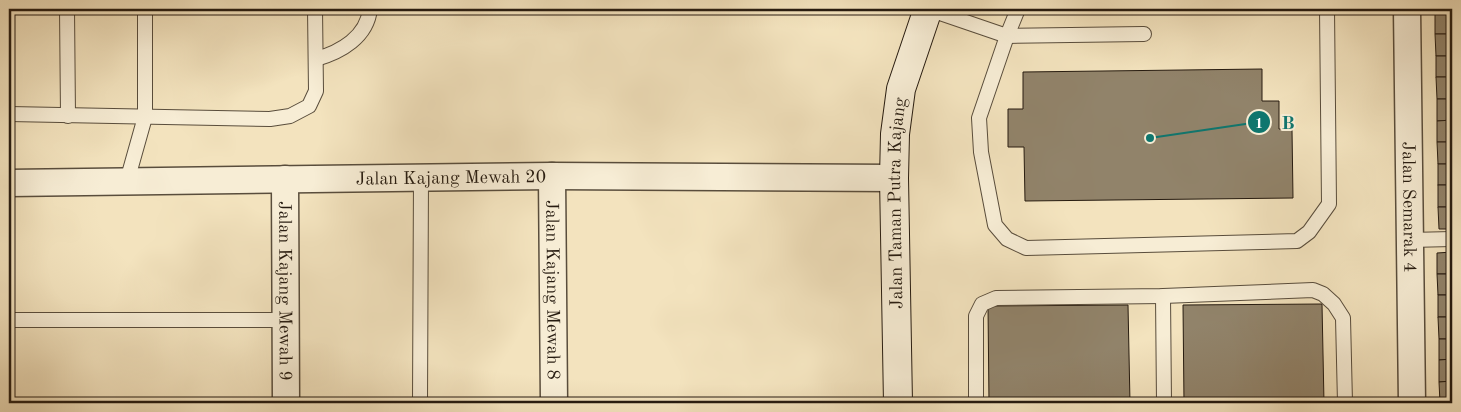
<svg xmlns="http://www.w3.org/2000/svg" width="1461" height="412" viewBox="0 0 1461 412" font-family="'Old Standard TT',serif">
  <rect width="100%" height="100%" fill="#f3e3be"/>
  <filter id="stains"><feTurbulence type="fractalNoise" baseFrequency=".004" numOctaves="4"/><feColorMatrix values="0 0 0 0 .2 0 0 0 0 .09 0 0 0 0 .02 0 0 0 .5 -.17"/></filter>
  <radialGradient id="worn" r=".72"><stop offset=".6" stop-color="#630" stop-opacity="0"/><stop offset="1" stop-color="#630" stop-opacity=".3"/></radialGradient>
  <!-- building -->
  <g fill="#91836a" stroke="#261b10">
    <polygon points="1171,9 1299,9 1299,10 1171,12"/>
    <polygon points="1435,9 1452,9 1452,12 1435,13"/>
    <polygon points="1452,12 1452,34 1435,34 1435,13"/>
    <polygon points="1435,34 1452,34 1452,56 1436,56"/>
    <rect x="1436" y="56" width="16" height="21"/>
    <polygon points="1262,69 1262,101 1279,101 1279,129 1292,130 1293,198 1025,201 1024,147 1008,147 1008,109 1023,109 1023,72"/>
    <polygon points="1436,77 1452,77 1452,99 1437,99"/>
    <polygon points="1437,99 1452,99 1452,120 1437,121"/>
    <polygon points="1452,120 1452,142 1437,142 1437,121"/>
    <polygon points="1437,142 1452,142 1452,164 1438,164"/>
    <rect x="1438" y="164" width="14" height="21"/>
    <rect x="1438" y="185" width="14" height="22"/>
    <polygon points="1438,207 1452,207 1452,229 1439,229"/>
    <polygon points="1452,252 1452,274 1437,274 1437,253"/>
    <polygon points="1437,274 1452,274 1452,295 1438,295"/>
    <rect x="1438" y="295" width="14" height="22"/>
    <polygon points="1322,304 1324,403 1184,403 1183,305"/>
    <polygon points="1128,305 1130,403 989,403 988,306"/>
    <polygon points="1438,317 1452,317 1452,339 1439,339"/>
    <polygon points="1439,339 1452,339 1452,359 1439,360"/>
    <polygon points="1452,359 1452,381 1439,382 1439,360"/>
    <polygon points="1452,381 1452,403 1440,403 1439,382"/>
  </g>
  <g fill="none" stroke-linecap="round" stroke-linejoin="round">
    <defs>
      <g id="lane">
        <polyline points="67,9 68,116"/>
        <polyline points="928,9 1007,36 1144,34"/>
        <polyline points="1018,9 1007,36 979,118 981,152 995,225 1007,239 1026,248 1297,241 1309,232 1329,204 1327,9"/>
        <path d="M316,59C341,52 367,37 370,9"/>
        <polyline points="9,114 270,119 290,116 309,106 316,91 315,9"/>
        <polyline points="127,181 145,117 145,9"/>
        <polyline points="1410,240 1452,239"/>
        <polyline points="1163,296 1164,403"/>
        <polyline points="9,320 286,320"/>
        <polyline points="420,403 421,178"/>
        <polyline points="976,403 976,316 982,304 996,298 1163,296 1313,290 1323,294 1334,304 1343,318 1345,403"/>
      </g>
      <g id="street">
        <path id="s1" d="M1407,9L1412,403"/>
        <path id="s2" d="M552,176L554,403"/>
        <path id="s3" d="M285,179L286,403"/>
        <path id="s4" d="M9,183L552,176L894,178"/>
      </g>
      <g id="secondary">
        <path id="s5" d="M898,403L894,178L895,134L901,89L928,9"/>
      </g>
    </defs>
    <!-- lane casing -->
    <use href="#lane" stroke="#594d3c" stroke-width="16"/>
    <!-- street casing -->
    <use href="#street" stroke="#594d3c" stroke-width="29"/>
    <!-- secondary casing -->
    <use href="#secondary" stroke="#261b10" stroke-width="30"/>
    <!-- lane -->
    <use href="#lane" stroke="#f7edd5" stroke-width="14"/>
    <!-- street -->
    <use href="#street" stroke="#f7edd5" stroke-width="26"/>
    <!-- secondary -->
    <use href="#secondary" stroke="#f7edd5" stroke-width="28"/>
  </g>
  <g text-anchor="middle" stroke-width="4" stroke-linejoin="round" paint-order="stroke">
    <!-- street labels -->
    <g font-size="18" fill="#261b10" stroke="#f7edd5">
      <text dy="6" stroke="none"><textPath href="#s4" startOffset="442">Jalan Kajang Mewah 20</textPath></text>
      <text dy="6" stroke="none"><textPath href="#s5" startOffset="200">Jalan Taman Putra Kajang</textPath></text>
      <text dy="6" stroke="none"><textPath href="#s1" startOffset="198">Jalan Semarak 4</textPath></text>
      <text dy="6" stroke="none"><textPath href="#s2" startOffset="114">Jalan Kajang Mewah 8</textPath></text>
      <text dy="6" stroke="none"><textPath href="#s3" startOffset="112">Jalan Kajang Mewah 9</textPath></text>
    </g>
  </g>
  <!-- callouts -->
  <path fill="none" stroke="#0f766e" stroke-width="2" d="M1150 138L1259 122"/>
  <g fill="#0f766e" stroke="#f7edd5" stroke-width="2">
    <circle cx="1150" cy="138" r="5"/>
    <circle cx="1259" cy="122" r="12"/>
  </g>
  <g font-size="15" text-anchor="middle" font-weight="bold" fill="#fff">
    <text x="1259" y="128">1</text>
  </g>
  <g font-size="19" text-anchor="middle" font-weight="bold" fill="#0f766e" stroke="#f7edd5" stroke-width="4" stroke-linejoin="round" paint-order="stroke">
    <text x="1288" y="129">B</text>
  </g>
  <!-- margin -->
  <rect width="1461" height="412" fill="none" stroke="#f3e3be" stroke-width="30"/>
  <rect x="10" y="10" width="1441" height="392" fill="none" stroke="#261b10" stroke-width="2.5"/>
  <rect x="15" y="15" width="1431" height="382" fill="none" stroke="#261b10"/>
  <rect width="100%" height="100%" filter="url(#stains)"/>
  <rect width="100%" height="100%" fill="url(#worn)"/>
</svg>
